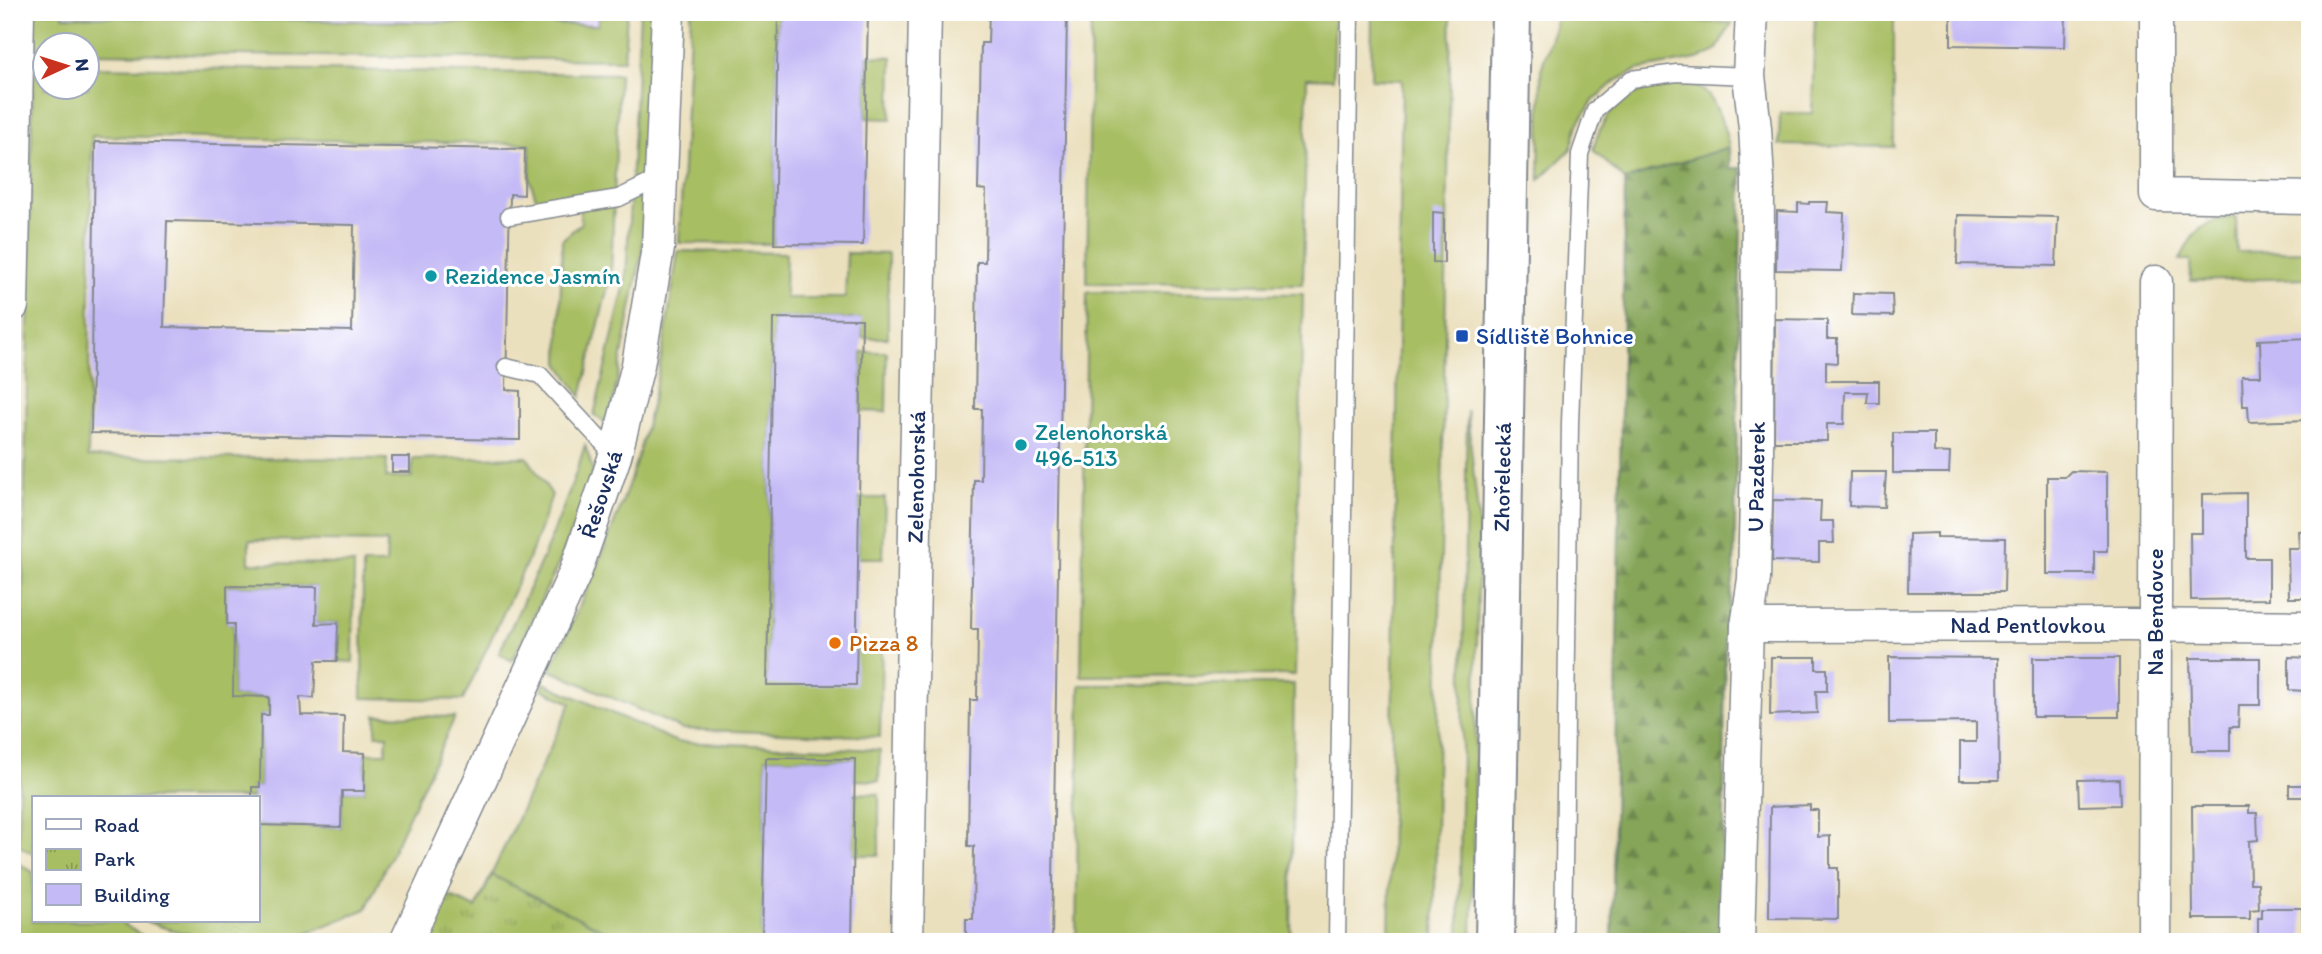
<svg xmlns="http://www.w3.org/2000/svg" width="2322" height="954" viewBox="0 0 2322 954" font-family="Itim,sans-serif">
  <defs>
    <pattern id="forest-firs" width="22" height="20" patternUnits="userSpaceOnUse" patternTransform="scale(1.75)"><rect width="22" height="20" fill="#86a559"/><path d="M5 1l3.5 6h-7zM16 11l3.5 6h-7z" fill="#6d874d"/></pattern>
    <pattern id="park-tufts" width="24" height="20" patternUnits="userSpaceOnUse" patternTransform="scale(1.75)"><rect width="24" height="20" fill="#a8be63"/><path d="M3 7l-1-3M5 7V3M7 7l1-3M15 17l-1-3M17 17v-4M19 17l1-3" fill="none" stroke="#889b55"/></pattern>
  </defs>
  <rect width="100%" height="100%" fill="#fff"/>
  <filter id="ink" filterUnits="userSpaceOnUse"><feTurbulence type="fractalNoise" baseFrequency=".0143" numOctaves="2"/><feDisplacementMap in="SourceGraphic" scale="14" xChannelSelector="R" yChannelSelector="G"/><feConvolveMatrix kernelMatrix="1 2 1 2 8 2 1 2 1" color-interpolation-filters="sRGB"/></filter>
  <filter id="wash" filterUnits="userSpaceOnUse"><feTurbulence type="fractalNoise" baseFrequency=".00686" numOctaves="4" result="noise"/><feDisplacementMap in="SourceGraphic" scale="28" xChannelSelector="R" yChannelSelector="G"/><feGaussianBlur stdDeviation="1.57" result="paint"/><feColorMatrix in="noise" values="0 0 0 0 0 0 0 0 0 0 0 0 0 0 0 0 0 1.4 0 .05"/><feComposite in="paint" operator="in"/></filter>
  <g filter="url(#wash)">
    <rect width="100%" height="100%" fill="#ebe0bd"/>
    <!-- built -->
    <polygon fill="#e0d4f4" points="63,12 599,12 598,25 63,16"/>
    <!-- grass -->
    <g fill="#a8be63" stroke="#627660" stroke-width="2">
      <polygon points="34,12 63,12 63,16 598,25 599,12 627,12 624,60 88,53 88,46 46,46 45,52 34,52"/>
      <polygon points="640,12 655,12 642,252 612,408 605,422 594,415 626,279"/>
      <polygon points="691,12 778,12 774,244 679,243"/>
      <polygon points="1091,12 1335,12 1333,79 1307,78 1303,284 1087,283"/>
      <polygon points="1372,12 1451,12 1434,942 1389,942 1402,80 1371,79"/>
      <polygon points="1556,12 1645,12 1646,19 1732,23 1717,49 1712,53 1697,59 1637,70 1614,82 1593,101 1578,124 1571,149 1539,180 1541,70 1555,25"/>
      <polygon points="1815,12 1894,12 1894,147 1779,145 1780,113 1812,113"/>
      <polygon points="867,56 892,57 891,119 866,118"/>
      <polygon points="33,67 45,67 46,88 88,88 88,67 619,74 611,274 581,397 559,363 562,240 581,223 578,198 537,201 530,180 530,144 92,136 88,457 387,459 386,478 412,477 413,459 527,457 552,495 532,551 463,700 362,698 363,564 386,564 387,542 249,540 249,563 354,564 353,662 337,661 338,623 316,624 316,587 228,586 227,623 234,624 233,696 269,697 269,715 261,715 260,787 252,787 252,798 33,798 33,854 18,845"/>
      <path d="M1667,83C1678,83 1696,84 1705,92C1717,102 1726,132 1729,147L1625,180L1593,150C1602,112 1628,90 1667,83Z"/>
      <path d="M2236,216L2237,252L2310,251V278L2191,281L2190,260H2180C2195,227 2202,224 2236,216Z"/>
      <path d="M678,251L786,253L785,298H845L847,253L888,254V338H862L861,319L773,318L767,684L856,645H882L880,737L682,729L550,670C580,606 609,543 631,477C656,404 667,327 678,251Z"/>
      <polygon points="1087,292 1303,294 1295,675 1081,676"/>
      <polygon points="862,352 887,352 886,412 860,411"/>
      <polygon points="1467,410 1479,524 1472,942 1459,942"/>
      <path d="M585,445L593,470L590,487L559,563L512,661L499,653C531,585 563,517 585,445Z"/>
      <polygon points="859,498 885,498 883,558 858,558"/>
      <polygon points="544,683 677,742 880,750 879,781 854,780 854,759 766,758 762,942 424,942 446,895 476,908 571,703 542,689"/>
      <polygon points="1294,684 1291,942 1076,942 1080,685"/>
      <path d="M376,715L455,717L366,909C343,918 319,930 295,936C246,947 190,938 145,921H257V825L341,827L342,791H364L365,753H386L387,735H376Z"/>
      <polygon points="854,793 879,794 879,855 853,855"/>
      <polygon points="18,863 33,872 33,921 117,921 154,942 16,942"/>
    </g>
    <!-- forest -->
    <polygon fill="url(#forest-firs)" stroke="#506a5c" stroke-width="2" points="1729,147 1730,168 1742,168 1734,573 1725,638 1723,942 1612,942 1625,180"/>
    <!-- park -->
    <polygon fill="url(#park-tufts)" stroke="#627660" stroke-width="2" points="492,875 627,942 424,942 446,895 476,908"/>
    <g id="blocks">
      <!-- building -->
      <g fill="#c4baf6" fill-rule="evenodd">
        <polygon points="778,12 868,12 863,245 774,244"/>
        <polygon points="989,12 1067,12 1052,942 966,942 966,919 973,919 974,846 968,846 970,700 977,700 978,629 971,629 974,480 981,480 982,409 975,409 977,262 985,262 986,190 978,189 981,43 988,43"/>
        <polygon points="1951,12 2066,12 2065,47 1951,45"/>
        <path d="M95,142L525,149L524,195L510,194L506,390L520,391V440L91,433ZM167,221L354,225L352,331L164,327Z"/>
        <polygon points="1809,202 1828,202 1827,212 1844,213 1842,271 1776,270 1777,211 1798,212 1798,203 1809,204"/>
        <polygon points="1433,212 1444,213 1444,263 1433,262"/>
        <polygon points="1958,215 2058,217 2056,266 1957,264"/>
        <polygon points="1853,293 1892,294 1893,316 1852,315"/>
        <polygon points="773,318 862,319 856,685 767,685"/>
        <polygon points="1775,319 1827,320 1827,339 1837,339 1837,363 1826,362 1826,381 1879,381 1879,403 1867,403 1868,392 1845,392 1844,424 1827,424 1827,441 1774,441"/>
        <polygon points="2310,338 2310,420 2249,422 2248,406 2243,406 2242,376 2261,376 2260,342 2257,343 2257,340"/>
        <polygon points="1893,433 1934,433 1934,452 1950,453 1949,473 1893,473"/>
        <rect x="392" y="457" width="18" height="15"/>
        <polygon points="2071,471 2107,472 2107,551 2094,551 2094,574 2047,574 2047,477 2065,477"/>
        <polygon points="1850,472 1886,472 1884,507 1849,506"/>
        <polygon points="2246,493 2246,558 2269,558 2269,599 2191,600 2190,533 2202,533 2202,494"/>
        <polygon points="1773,500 1821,501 1820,521 1833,521 1834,543 1819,543 1819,562 1772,561"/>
        <polygon points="2310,530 2310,598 2289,598 2288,548 2299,548 2298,531"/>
        <polygon points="1937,533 1937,537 2005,538 2004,592 1908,592 1909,534"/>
        <polygon points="227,586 317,587 316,624 338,623 337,661 316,661 314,698 300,697 301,715 344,716 343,752 365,753 364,791 342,791 341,827 257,825 257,798 252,798 252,787 260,787 261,715 269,715 269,697 233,696 234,624 227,624"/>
        <polygon points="1771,657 1816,657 1816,669 1827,669 1827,691 1816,691 1817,713 1770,715"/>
        <polygon points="1889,657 1998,658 1999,780 1960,780 1960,742 1976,742 1976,722 1889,723"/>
        <polygon points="2289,657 2310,658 2310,706 2305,706 2305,691 2289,690"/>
        <rect x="2033" y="658" width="86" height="59"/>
        <polygon points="2190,658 2260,658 2260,705 2239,705 2238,727 2230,727 2230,751 2192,751"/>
        <polygon points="766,758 855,759 852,942 762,942"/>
        <polygon points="2119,779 2120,805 2079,806 2078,780"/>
        <rect x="2289" y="785" width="21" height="12"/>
        <polygon points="1810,805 1810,810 1818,810 1818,837 1830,836 1830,868 1838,868 1838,919 1769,918 1770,807"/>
        <polygon points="2192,806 2249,806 2249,813 2257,813 2258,840 2249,841 2250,883 2258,883 2259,909 2250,910 2250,919 2193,919"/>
        <polygon points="2262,908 2302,908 2303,942 2252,942 2258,939 2258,918 2262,918"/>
      </g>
    </g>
  </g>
  <g filter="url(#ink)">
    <use href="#blocks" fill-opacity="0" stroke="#83888e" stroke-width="2"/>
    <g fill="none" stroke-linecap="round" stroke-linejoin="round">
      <defs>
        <g id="lane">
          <polyline points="509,216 619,198 660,178"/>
          <polyline points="506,367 540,375 615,456"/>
          <polyline points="1337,942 1350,12"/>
          <polyline points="1563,942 1570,423 1580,154 1595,110 1631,79 1677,73 1749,76"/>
        </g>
        <g id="street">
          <polyline points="2156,12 2156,195 2310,198"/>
          <polyline points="12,306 18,12"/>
          <polyline points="1747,626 2127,625 2310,627"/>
          <polyline points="406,942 575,573 615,456 638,365 658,248 668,12"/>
          <polyline points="907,942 925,12"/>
          <polyline points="1738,942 1747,626 1754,579 1757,458 1758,181 1755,128 1749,76 1752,12"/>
          <polyline points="2154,942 2156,282"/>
        </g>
        <polyline id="secondary" points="1495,942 1511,12"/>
      </defs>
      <!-- lane casing -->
      <use href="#lane" stroke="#83888e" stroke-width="19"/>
      <!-- street casing -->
      <use href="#street" stroke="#83888e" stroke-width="35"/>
      <!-- secondary casing -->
      <use href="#secondary" stroke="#83888e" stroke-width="42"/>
      <!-- lane -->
      <use href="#lane" stroke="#fff" stroke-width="16"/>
      <!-- street -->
      <use href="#street" stroke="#fff" stroke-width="32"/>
      <!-- secondary -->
      <use href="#secondary" stroke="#fff" stroke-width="38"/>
    </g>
  </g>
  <!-- markers -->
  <g fill="#0f9aa8" stroke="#fff" stroke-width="2.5">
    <circle cx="431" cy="276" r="7"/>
    <circle cx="1021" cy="445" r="7"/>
  </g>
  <rect fill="#1a4fb4" stroke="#fff" stroke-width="2.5" x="1455" y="329" width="14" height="14" rx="3.5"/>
  <circle fill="#e8710a" stroke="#fff" stroke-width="2.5" cx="835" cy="643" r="7"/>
  <g text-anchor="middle" stroke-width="6" stroke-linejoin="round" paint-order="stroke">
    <!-- culture labels -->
    <g font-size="23" fill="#0d838f" stroke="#fff" text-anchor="start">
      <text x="445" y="284">Rezidence Jasmín</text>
      <text x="1035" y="440">Zelenohorská<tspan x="1035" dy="26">496-513</tspan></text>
    </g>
    <!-- transit labels -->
    <g font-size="23" fill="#164399" stroke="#fff" text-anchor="start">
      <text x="1476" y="344">Sídliště Bohnice</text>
    </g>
    <!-- street labels -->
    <g font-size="23" fill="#1b2f5e" stroke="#fff">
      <text transform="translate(916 477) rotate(-89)" y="8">Zelenohorská</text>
      <text transform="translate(1502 477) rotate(-89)" y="8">Zhořelecká</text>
      <text transform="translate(1756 477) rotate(-89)" y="8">U Pazderek</text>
      <text transform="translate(601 494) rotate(-72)" y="8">Řešovská</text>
      <text transform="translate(2155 612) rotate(-90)" y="8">Na Bendovce</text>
      <text x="2028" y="633">Nad Pentlovkou</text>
    </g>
    <!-- food labels -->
    <g font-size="23" fill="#c56008" stroke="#fff" text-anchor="start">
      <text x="849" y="651">Pizza 8</text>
    </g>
  </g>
  <!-- margin -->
  <rect width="2322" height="954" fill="none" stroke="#fff" stroke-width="42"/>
  <!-- legend -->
  <rect x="32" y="796" width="228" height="126" fill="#ffffff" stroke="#a4acbf" stroke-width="2"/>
  <rect x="46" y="819" width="35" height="10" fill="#ffffff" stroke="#a4acbf" stroke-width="2"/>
  <text x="94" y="832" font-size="21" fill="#1b2f5e">Road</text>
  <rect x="46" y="849" width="35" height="21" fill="url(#park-tufts)" stroke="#a4acbf" stroke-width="2"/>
  <text x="94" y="866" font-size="21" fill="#1b2f5e">Park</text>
  <rect x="46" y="884" width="35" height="21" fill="#c4baf6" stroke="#a4acbf" stroke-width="2"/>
  <text x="94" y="902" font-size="21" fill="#1b2f5e">Building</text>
  <!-- north arrow -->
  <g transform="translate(66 66) rotate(86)"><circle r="33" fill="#ffffff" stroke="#a4acbf" stroke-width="2"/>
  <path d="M0-5L12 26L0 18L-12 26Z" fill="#c8321e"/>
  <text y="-10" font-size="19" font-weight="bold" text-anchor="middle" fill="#1b2f5e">N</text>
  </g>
</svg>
